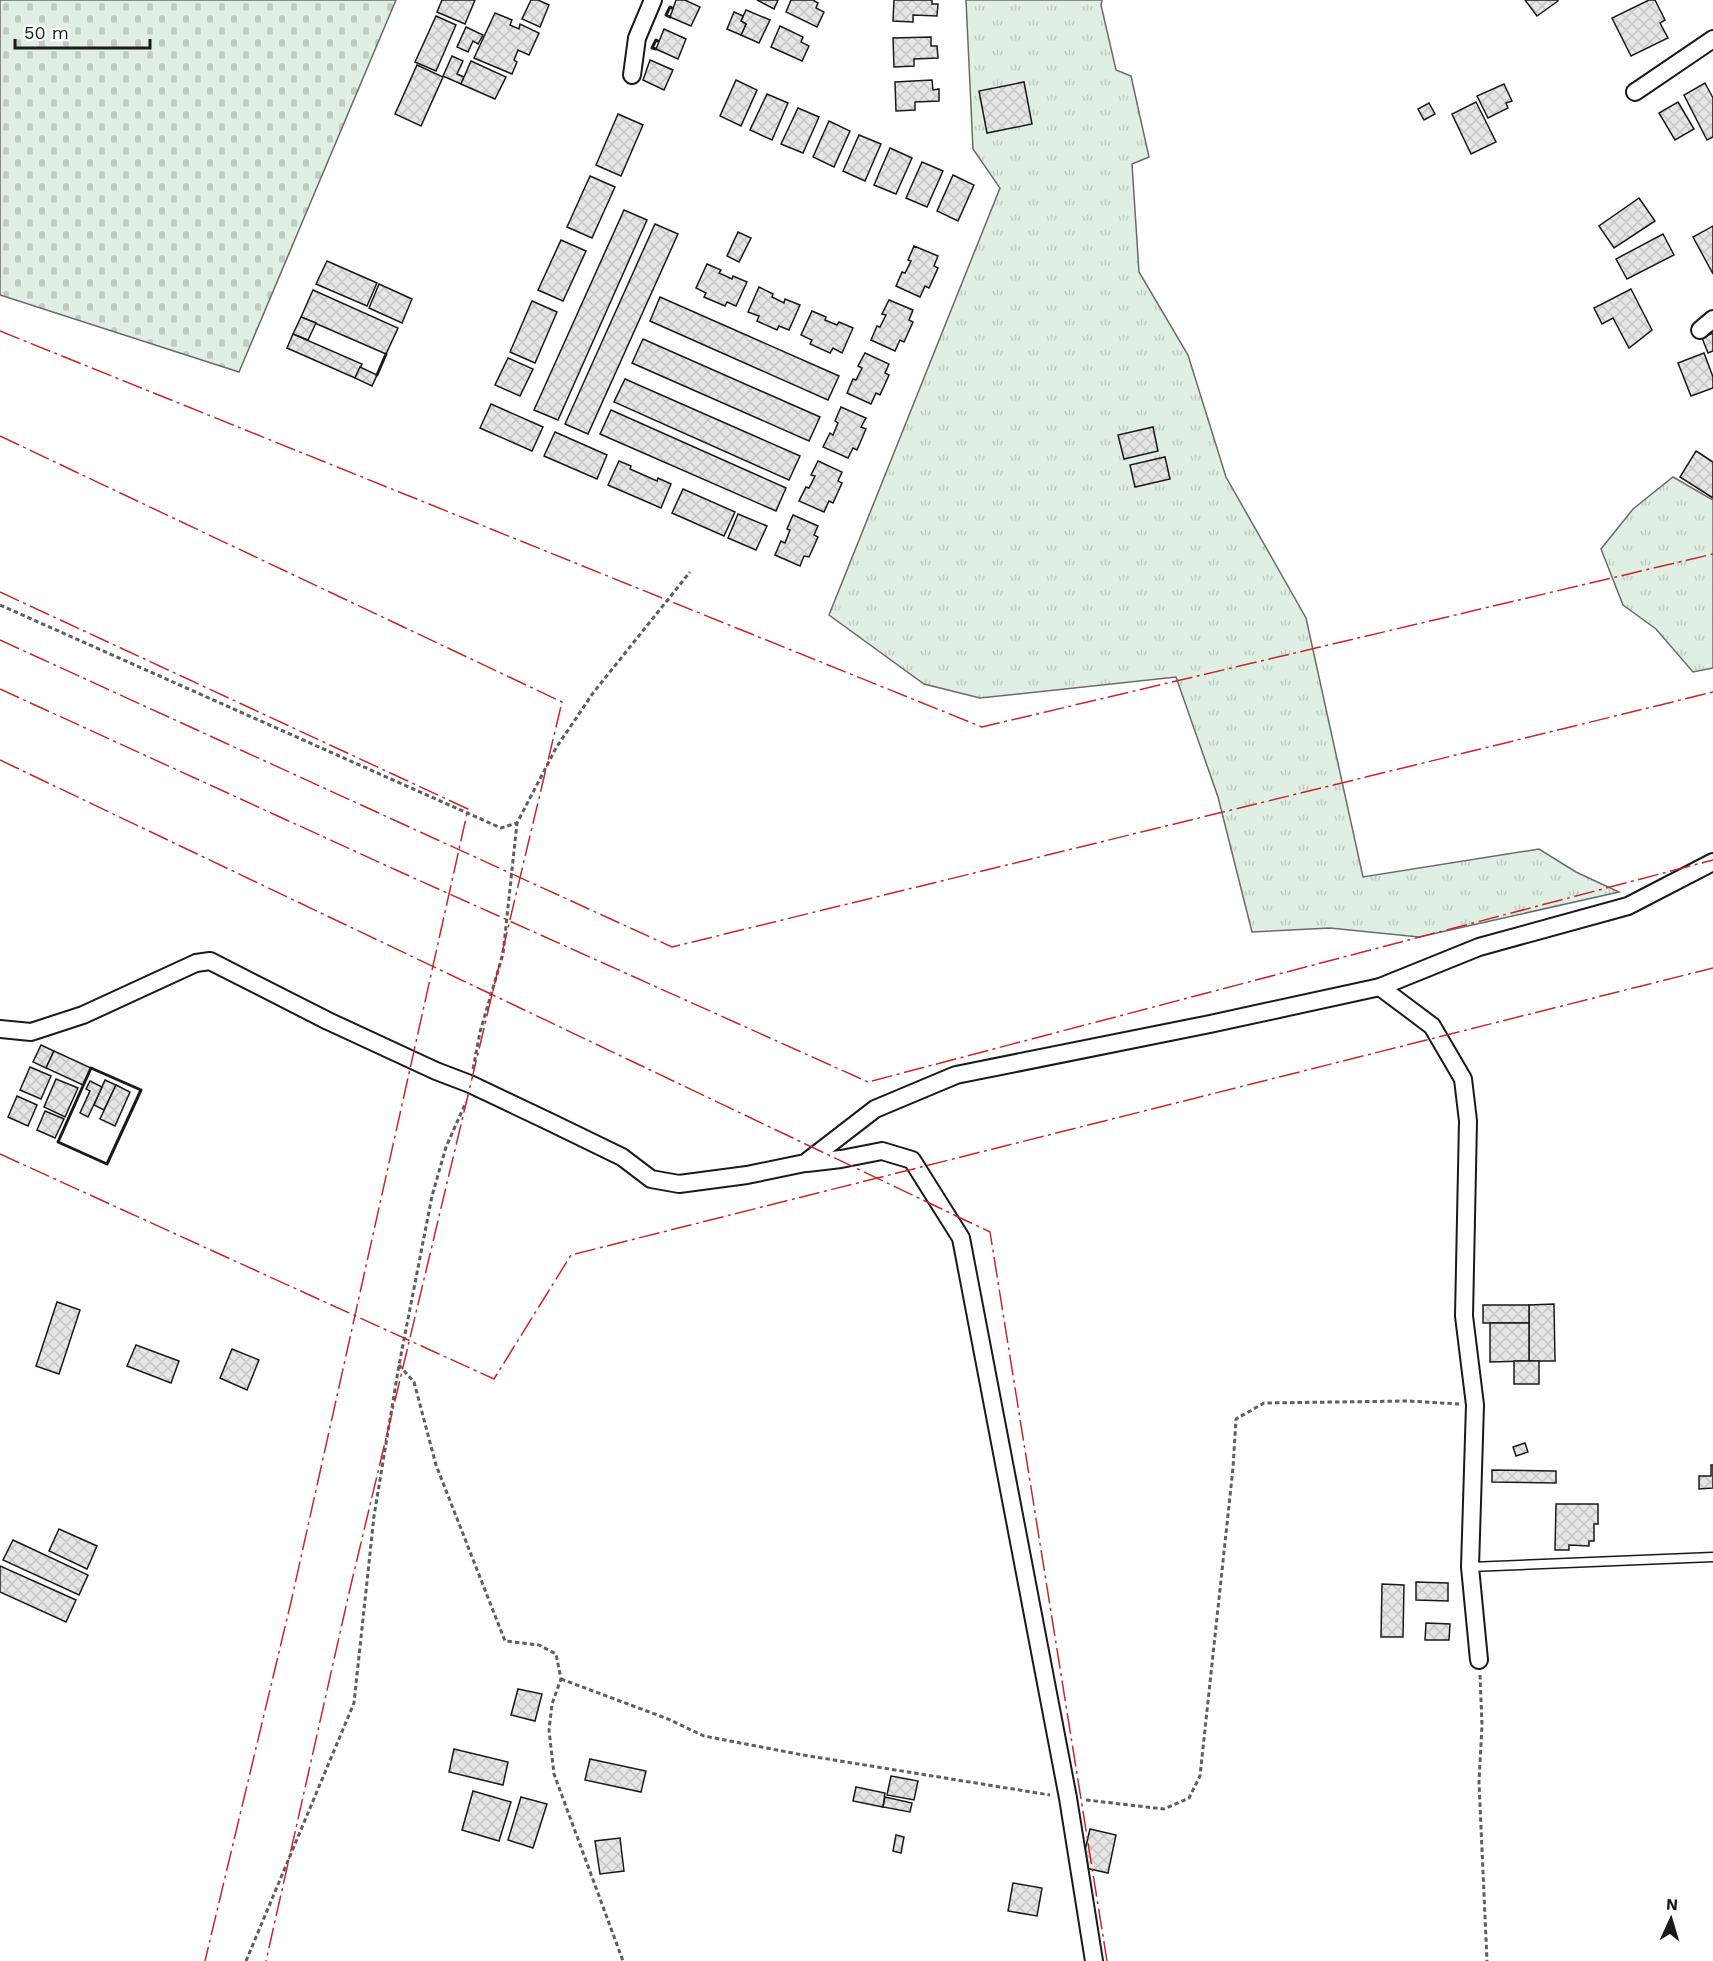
<svg xmlns="http://www.w3.org/2000/svg" width="1713" height="1961" viewBox="0 0 1713 1961" font-family="'Work Sans',sans-serif">
  <defs>
    <pattern id="grass-tufts" width="24" height="20" patternUnits="userSpaceOnUse" patternTransform="scale(1.5)"><rect width="24" height="20" fill="#e0efe3"/><path d="M3 7l-1-3M5 7V3M7 7l1-3M15 17l-1-3M17 17v-4M19 17l1-3" fill="none" stroke="#c0ccc2"/></pattern>
    <pattern id="cemetery-stones" width="16" height="16" patternUnits="userSpaceOnUse" patternTransform="scale(1.5)"><rect width="16" height="16" fill="#e0efe3"/><path d="M2 7V4a2 2 0 0 1 4 0v3zM10 15v-3a2 2 0 0 1 4 0v3z" fill="#c0ccc2"/></pattern>
    <pattern id="building-cross-hatch" width="8" height="8" patternUnits="userSpaceOnUse" patternTransform="scale(1.5)"><rect width="8" height="8" fill="#e6e6e6"/><path d="M0 0l8 8M0 8l8-8" fill="none" stroke="#c5c5c5"/></pattern>
  </defs>
  <rect width="100%" height="100%" fill="#fff"/>
  <!-- grass -->
  <g fill="url(#grass-tufts)" stroke="#6a6a6a" stroke-width="1.5">
    <polygon points="966,0 1102,0 1101,5 1116,70 1131,76 1149,157 1132,164 1139,272 1188,355 1226,477 1306,618 1363,877 1539,849 1576,872 1619,892 1419,937 1330,928 1252,932 1218,797 1176,677 980,698 924,684 829,615 1000,188 973,149"/>
    <polygon points="1673,477 1713,500 1713,668 1693,672 1656,629 1623,605 1601,549 1633,509"/>
  </g>
  <!-- cemetery -->
  <polygon fill="url(#cemetery-stones)" stroke="#6a6a6a" stroke-width="1.5" points="0,0 396,0 239,372 0,295"/>
  <!-- building -->
  <g fill="url(#building-cross-hatch)" stroke="#1a1a1a" stroke-width="1.5">
    <polygon points="442,0 475,0 465,24 437,12"/>
    <polygon points="531,0 538,0 549,5 540,27 522,19"/>
    <polygon points="676,0 685,0 700,7 691,26 670,17"/>
    <polygon points="757,0 778,0 774,9"/>
    <polygon points="791,0 813,0 818,3 816,8 824,12 817,27 786,12"/>
    <polygon points="894,0 932,0 932,4 938,4 937,16 913,15 913,22 893,21"/>
    <polygon points="1525,0 1557,0 1558,1 1537,16"/>
    <polygon points="1649,0 1655,0 1665,20 1660,23 1668,38 1631,56 1612,18"/>
    <polygon points="746,10 770,20 759,43 741,35 746,24 741,21"/>
    <polygon points="734,12 743,16 741,21 746,24 741,35 727,29"/>
    <polygon points="495,13 512,20 510,25 519,29 520,24 539,33 529,55 518,50 514,60 517,62 512,74 474,58"/>
    <polygon points="436,16 456,25 436,71 415,62"/>
    <polygon points="780,26 803,37 801,42 809,46 802,61 771,47"/>
    <polygon points="466,27 483,35 478,44 473,41 468,52 457,47"/>
    <polygon points="664,29 686,39 678,59 656,49"/>
    <polygon points="931,37 931,46 937,46 938,58 914,59 914,66 894,67 893,38"/>
    <polygon points="452,56 463,61 457,74 464,77 461,84 443,76"/>
    <polygon points="650,60 673,70 664,90 643,80"/>
    <polygon points="471,61 506,77 495,99 461,84"/>
    <polygon points="417,65 443,77 421,126 395,114"/>
    <polygon points="736,80 757,90 741,126 720,116"/>
    <polygon points="932,80 933,90 939,89 939,101 915,102 915,110 896,111 895,82"/>
    <polygon points="1024,82 1032,124 987,133 979,91"/>
    <polygon points="1705,83 1713,98 1713,137 1707,140 1684,95"/>
    <polygon points="1504,84 1512,101 1506,103 1508,108 1488,118 1477,96"/>
    <polygon points="767,94 788,103 772,140 750,130"/>
    <polygon points="1476,102 1496,142 1471,154 1452,114"/>
    <polygon points="1678,102 1694,129 1675,140 1659,113"/>
    <polygon points="1429,103 1435,114 1424,120 1418,109"/>
    <polygon points="798,108 819,117 803,153 781,144"/>
    <polygon points="618,114 643,125 621,176 596,165"/>
    <polygon points="829,121 850,131 834,167 813,157"/>
    <polygon points="859,135 881,144 865,181 843,171"/>
    <polygon points="890,148 912,158 896,194 874,185"/>
    <polygon points="922,162 943,171 927,207 906,198"/>
    <polygon points="953,175 974,185 958,221 937,211"/>
    <polygon points="590,176 615,187 592,238 567,227"/>
    <polygon points="1639,198 1655,221 1614,248 1599,226"/>
    <polygon points="624,210 647,220 558,420 534,410"/>
    <polygon points="655,224 678,234 588,434 565,424"/>
    <polygon points="1713,226 1713,274 1693,237"/>
    <polygon points="738,232 751,238 739,262 727,256"/>
    <polygon points="1663,234 1674,255 1627,279 1616,259"/>
    <polygon points="561,240 586,251 563,301 538,290"/>
    <polygon points="914,246 938,256 934,266 938,268 929,288 925,286 920,297 896,286 902,272 905,273 911,261 908,260"/>
    <polygon points="327,261 377,283 367,306 316,284"/>
    <polygon points="707,264 721,270 719,273 732,279 733,276 747,282 736,306 727,302 725,306 704,297 706,293 696,288"/>
    <polygon points="379,284 412,299 402,323 369,308"/>
    <polygon points="759,287 773,294 772,297 784,303 785,299 800,305 789,330 779,326 777,330 757,321 759,316 748,312"/>
    <polygon points="1631,289 1652,330 1629,348 1613,318 1602,324 1594,308"/>
    <polygon points="313,290 398,328 386,354 301,317"/>
    <polygon points="660,297 839,376 828,400 650,321"/>
    <polygon points="889,300 913,310 909,320 913,322 904,342 900,340 895,351 871,340 877,326 880,327 886,315 882,314"/>
    <polygon points="532,301 557,312 535,363 510,352"/>
    <polygon points="812,311 826,317 825,320 837,325 839,322 853,328 842,353 833,348 830,353 810,344 812,340 801,335"/>
    <polygon points="301,317 316,323 308,340 293,334"/>
    <polygon points="1713,333 1713,351 1708,353 1702,338"/>
    <polygon points="293,334 362,364 355,378 287,348"/>
    <polygon points="643,339 820,417 809,441 632,363"/>
    <polygon points="865,353 889,364 885,373 889,375 880,395 876,393 871,404 847,393 853,379 856,380 862,368 858,366"/>
    <polygon points="1704,353 1713,377 1713,388 1691,396 1678,363"/>
    <polygon points="508,358 533,369 520,396 495,385"/>
    <polygon points="360,367 377,375 372,386 355,378"/>
    <polygon points="625,379 800,456 789,480 614,402"/>
    <polygon points="491,404 543,427 532,451 480,428"/>
    <polygon points="841,407 866,418 861,427 866,429 857,450 853,448 848,458 823,447 830,433 833,435 838,423 835,421"/>
    <polygon points="611,410 786,488 776,511 600,434"/>
    <polygon points="1153,427 1158,451 1124,459 1118,435"/>
    <polygon points="555,432 607,455 597,479 544,456"/>
    <polygon points="1696,451 1713,462 1713,498 1680,477"/>
    <polygon points="1165,457 1170,479 1135,487 1130,465"/>
    <polygon points="619,461 631,466 630,469 657,481 658,478 671,484 661,508 608,485"/>
    <polygon points="818,461 842,472 838,481 842,483 833,503 829,501 824,512 799,501 806,487 809,488 815,476 811,475"/>
    <polygon points="683,489 735,512 724,536 672,513"/>
    <polygon points="738,514 767,526 756,550 728,538"/>
    <polygon points="793,515 818,526 814,535 818,537 809,557 804,556 800,566 775,555 781,541 785,543 790,530 787,529"/>
    <polygon points="41,1045 54,1051 46,1068 33,1062"/>
    <polygon points="54,1051 91,1068 83,1085 46,1068"/>
    <polygon points="30,1067 51,1076 41,1099 20,1090"/>
    <polygon points="56,1079 78,1088 65,1117 44,1107"/>
    <polygon points="105,1080 116,1085 104,1110 94,1105"/>
    <polygon points="90,1081 102,1087 88,1117 80,1113 90,1091 86,1089"/>
    <polygon points="116,1085 130,1092 115,1126 100,1119"/>
    <polygon points="17,1096 37,1105 28,1126 8,1117"/>
    <polygon points="45,1111 64,1119 55,1138 37,1130"/>
    <polygon points="57,1302 80,1310 59,1374 36,1366"/>
    <polygon points="1554,1304 1555,1361 1529,1361 1529,1305"/>
    <rect x="1483" y="1305" width="46" height="18"/>
    <polygon points="1490,1323 1529,1323 1529,1361 1490,1362"/>
    <polygon points="136,1345 179,1361 171,1383 127,1366"/>
    <polygon points="232,1349 259,1360 247,1390 220,1378"/>
    <rect x="1514" y="1361" width="25" height="23"/>
    <polygon points="1525,1443 1528,1452 1516,1456 1513,1447"/>
    <polygon points="1711,1465 1713,1465 1713,1488 1699,1489 1699,1476 1711,1476"/>
    <polygon points="1492,1470 1556,1471 1556,1483 1492,1482"/>
    <polygon points="1556,1504 1598,1504 1598,1524 1594,1524 1594,1541 1589,1541 1589,1546 1569,1545 1569,1550 1555,1550"/>
    <polygon points="59,1529 97,1546 87,1569 49,1551"/>
    <polygon points="13,1540 88,1575 79,1595 3,1560"/>
    <polygon points="0,1566 76,1600 66,1622 0,1592"/>
    <polygon points="1416,1582 1448,1583 1448,1601 1416,1600"/>
    <polygon points="1382,1584 1404,1585 1403,1637 1381,1637"/>
    <polygon points="1426,1623 1450,1624 1449,1640 1425,1640"/>
    <polygon points="518,1689 542,1694 535,1721 511,1715"/>
    <polygon points="454,1749 508,1762 503,1785 449,1772"/>
    <polygon points="590,1759 646,1771 641,1792 585,1780"/>
    <polygon points="891,1776 918,1781 914,1800 887,1795"/>
    <polygon points="856,1787 885,1793 883,1807 853,1801"/>
    <polygon points="473,1791 511,1802 499,1841 462,1830"/>
    <polygon points="521,1797 547,1804 533,1848 508,1840"/>
    <polygon points="885,1797 912,1803 910,1812 883,1807"/>
    <polygon points="1090,1829 1116,1835 1108,1873 1081,1867"/>
    <polygon points="896,1835 904,1837 901,1853 893,1851"/>
    <polygon points="620,1838 624,1871 600,1874 595,1841"/>
    <polygon points="1013,1883 1042,1888 1037,1916 1008,1911"/>
  </g>
  <g fill="none" stroke-linecap="round" stroke-linejoin="round">
    <defs>
      <polyline id="service" points="1470,1567 1713,1557"/>
      <g id="minor">
        <polyline points="632,75 637,38 653,0"/>
        <polyline points="1635,92 1713,39"/>
        <polyline points="1700,330 1713,319"/>
        <polyline points="1380,987 1432,1026 1463,1079 1468,1121 1464,1316 1475,1405 1470,1567 1479,1660"/>
        <polyline points="0,1029 31,1032 83,1015 196,963 210,961 328,1021 436,1071 470,1084 550,1122 622,1157 651,1179 679,1184 747,1175 805,1163 875,1109 956,1075 1210,1024 1380,987 1479,947 1628,906 1713,862"/>
        <polyline points="807,1163 841,1159 882,1151 912,1160 961,1238 1068,1798 1094,1961"/>
      </g>
    </defs>
    <!-- service casing -->
    <use href="#service" stroke="#1a1a1a" stroke-width="11"/>
    <!-- minor casing -->
    <use href="#minor" stroke="#1a1a1a" stroke-width="20"/>
    <!-- path -->
    <g stroke="#5f5f5f" stroke-width="3" stroke-dasharray="4.5 3" stroke-linecap="butt">
      <polyline points="0,605 501,828 517,823 556,748 593,693 690,572"/>
      <polyline points="473,1069 480,1032 503,954 517,823"/>
      <polyline points="399,1365 414,1382 436,1465 505,1641 539,1645 556,1654 561,1679 552,1704 549,1730 554,1774 623,1961"/>
      <polyline points="1480,1675 1482,1725 1479,1782 1487,1961"/>
      <polyline points="561,1679 668,1719 704,1736 803,1755 1050,1795"/>
      <polyline points="1086,1800 1164,1809 1189,1798 1200,1776 1233,1468 1236,1419 1264,1403 1408,1401 1459,1404"/>
      <polyline points="246,1961 354,1703 374,1516 399,1365 432,1196 446,1147 466,1102"/>
    </g>
    <!-- service -->
    <use href="#service" stroke="#fff" stroke-width="8"/>
    <!-- minor -->
    <use href="#minor" stroke="#fff" stroke-width="16"/>
    <!-- wall -->
    <g stroke="#1a1a1a" stroke-width="3">
      <polyline points="670,17 666,15 670,7 672,8"/>
      <polyline points="656,49 652,48 656,40 658,41"/>
      <polyline points="377,375 386,354"/>
      <polygon points="91,1068 141,1090 107,1164 58,1142"/>
    </g>
    <!-- power -->
    <g stroke="#c62828" stroke-width="1.5" stroke-dasharray="21 4.5 3 4.5" stroke-linecap="butt">
      <polyline points="0,331 982,727 1713,554"/>
      <polyline points="0,436 562,702 349,1593 266,1961"/>
      <polyline points="0,592 468,809 291,1602 205,1961"/>
      <polyline points="0,640 672,947 1713,692"/>
      <polyline points="0,689 396,870 868,1082 1713,860"/>
      <polyline points="0,760 990,1232 1107,1961"/>
      <polyline points="0,1154 494,1379 571,1255 1713,968"/>
    </g>
  </g>
  <!-- north arrow -->
  <g transform="translate(1671 1919) rotate(4)" stroke="#ffffff" stroke-width="4.5" paint-order="stroke">
  <path d="M0-4.5L10 22L0 15L-10 22Z" fill="#1a1a1a"/>
  <text y="-9" font-size="16" font-weight="bold" text-anchor="middle" fill="#1a1a1a">N</text>
  </g>
  <!-- scale -->
  <path d="M15 39v9h135v-9" fill="none" stroke="#1a1a1a" stroke-width="3"/>
  <text x="24" y="39" font-size="18" fill="#1a1a1a" stroke="#ffffff" stroke-width="4.5" paint-order="stroke">50 m</text>
</svg>
